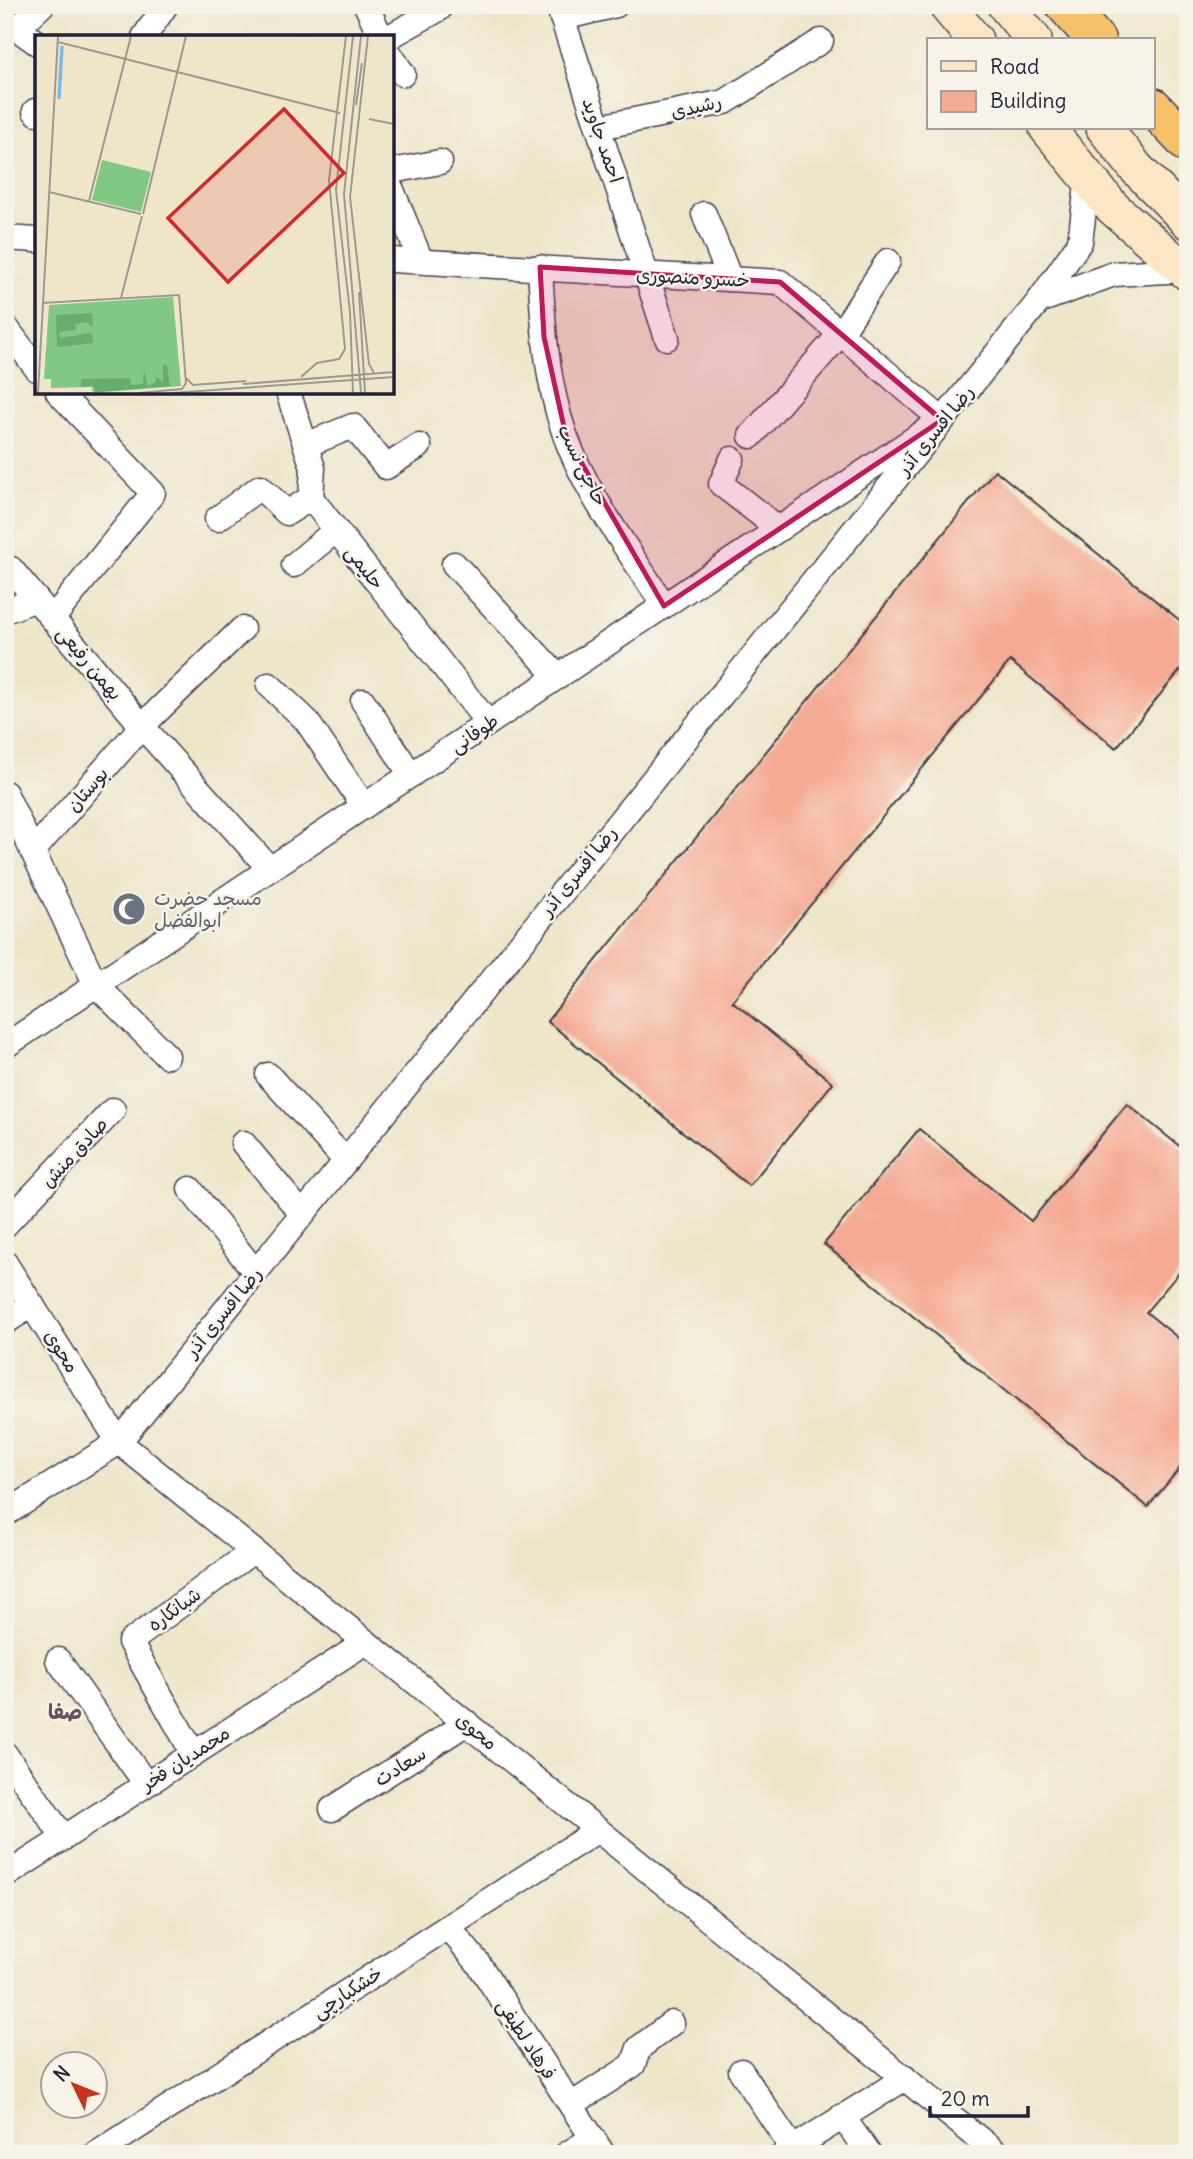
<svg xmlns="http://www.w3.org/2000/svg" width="1193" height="2159" viewBox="0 0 1193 2159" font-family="Delius,'Playpen Sans Arabic',sans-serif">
  <rect width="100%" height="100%" fill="#f7f3e8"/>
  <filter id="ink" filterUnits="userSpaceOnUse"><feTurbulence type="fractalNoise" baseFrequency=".0143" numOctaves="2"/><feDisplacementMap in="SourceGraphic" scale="14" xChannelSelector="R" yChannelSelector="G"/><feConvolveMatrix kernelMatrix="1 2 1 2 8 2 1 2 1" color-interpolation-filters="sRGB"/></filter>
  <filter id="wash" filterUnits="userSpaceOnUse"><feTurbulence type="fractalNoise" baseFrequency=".00686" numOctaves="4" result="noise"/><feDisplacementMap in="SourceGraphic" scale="28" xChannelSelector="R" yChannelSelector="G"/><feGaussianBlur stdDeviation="1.57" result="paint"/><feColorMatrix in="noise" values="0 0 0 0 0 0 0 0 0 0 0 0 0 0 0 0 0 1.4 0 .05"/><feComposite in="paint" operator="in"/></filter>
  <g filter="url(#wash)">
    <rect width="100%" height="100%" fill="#efe6ca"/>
    <g id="blocks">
      <!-- building -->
      <g fill="#f4aa93">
        <polygon points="995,470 1188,627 1188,661 1116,748 1010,661 732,1001 833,1083 749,1186 547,1021"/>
        <polygon points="1127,1104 1188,1153 1188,1262 1146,1312 1188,1346 1188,1458 1148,1507 824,1244 919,1129 1031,1221"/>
      </g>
    </g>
  </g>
  <g filter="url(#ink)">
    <use href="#blocks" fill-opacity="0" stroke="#413f50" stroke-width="2"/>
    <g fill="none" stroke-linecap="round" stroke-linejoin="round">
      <defs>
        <g id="minor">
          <polyline points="366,5 381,37"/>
          <polyline points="558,5 667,338"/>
          <polyline points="562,18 616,5"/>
          <polyline points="5,20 37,43"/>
          <polyline points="17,29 42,5"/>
          <polyline points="144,37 166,5"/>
          <polyline points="389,37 439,9"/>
          <polyline points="392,57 403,74"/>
          <polyline points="35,111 37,113"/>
          <polyline points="599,127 725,102 821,41"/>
          <polyline points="392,171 440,162"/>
          <polyline points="1088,177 1080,242 1039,301 1114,274 1184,270"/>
          <polyline points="392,190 421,261"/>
          <polyline points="704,214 730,279"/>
          <polyline points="5,238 37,240"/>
          <path d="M540,267C543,325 546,381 565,435C587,496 630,551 664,606"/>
          <polyline points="5,326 37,369"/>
          <polyline points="288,392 313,468 311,498 488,723"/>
          <polyline points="751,436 841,333 888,261"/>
          <polyline points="306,445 353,426 386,467 419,446"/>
          <polyline points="732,459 721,484 779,529"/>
          <polyline points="217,519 260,487 287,513 311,498"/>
          <polyline points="454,564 558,677"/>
          <polyline points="294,565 336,530"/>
          <polyline points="11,569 142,726 270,869"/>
          <polyline points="5,611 36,599"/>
          <polyline points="53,618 153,493 58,392"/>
          <polyline points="269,685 306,720 364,806"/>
          <polyline points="363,701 411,775"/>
          <polyline points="5,793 96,985 167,1056"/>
          <polyline points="33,851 142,726 242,629"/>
          <polyline points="5,1046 942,420 780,282 392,260"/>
          <polyline points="268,1075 345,1160"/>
          <polyline points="243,1143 302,1214"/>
          <polyline points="190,1189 255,1272"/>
          <polyline points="5,1225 113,1110"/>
          <polyline points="5,1263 119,1442 998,2154"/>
          <polyline points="5,1322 32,1305"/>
          <polyline points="5,1514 119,1442 1039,301"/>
          <polyline points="58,1660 146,1784"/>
          <polyline points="193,1753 130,1642 253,1551"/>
          <polyline points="5,1754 64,1838"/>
          <polyline points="332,1809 467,1723"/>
          <polyline points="5,1876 366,1642"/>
          <polyline points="448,1927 478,1963 603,2154"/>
          <polyline points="741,2071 792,2148"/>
          <polyline points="571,2105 633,2065 639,2048 672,2023"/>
          <polyline points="842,2116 869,2154"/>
          <polyline points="96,2154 598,1830"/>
          <polyline points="567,2154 593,2138"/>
          <polyline points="784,2154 905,2078"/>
        </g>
        <g id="secondary">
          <polyline points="946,5 975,40"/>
          <polyline points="1005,5 1034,40"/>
          <polyline points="1047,128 1113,208 1188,273"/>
          <polyline points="1104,128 1136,168 1188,221"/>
        </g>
        <g id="trunk">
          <polyline points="1065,5 1096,40"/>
          <polyline points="1153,107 1188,144"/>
        </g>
      </defs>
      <!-- minor casing -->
      <use href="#minor" stroke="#413f50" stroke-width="27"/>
      <!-- secondary casing -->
      <use href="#secondary" stroke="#413f50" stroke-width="38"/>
      <!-- trunk casing -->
      <use href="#trunk" stroke="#413f50" stroke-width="41"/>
      <!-- minor -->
      <use href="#minor" stroke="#fff" stroke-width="24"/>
      <!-- secondary -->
      <use href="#secondary" stroke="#fce6c4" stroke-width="35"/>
      <!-- trunk -->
      <use href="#trunk" stroke="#f7c06b" stroke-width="38"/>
    </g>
  </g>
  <!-- marked area -->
  <path fill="#c2185b" fill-opacity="0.2" stroke="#c2185b" stroke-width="5" stroke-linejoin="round" d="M540,267L780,282L942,420L664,606L566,436L544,337Z"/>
  <!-- icons -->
  <defs>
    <symbol id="mosque-disc" viewBox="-11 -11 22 22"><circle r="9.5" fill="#6b7280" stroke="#f7f3e8"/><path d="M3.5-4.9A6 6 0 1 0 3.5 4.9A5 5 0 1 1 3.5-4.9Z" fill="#fff"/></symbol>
  </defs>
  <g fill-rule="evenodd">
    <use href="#mosque-disc" x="110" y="890" width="38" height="38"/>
  </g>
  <g text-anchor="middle" stroke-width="5" stroke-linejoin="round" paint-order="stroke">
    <!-- street labels -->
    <g font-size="19" fill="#22223b" stroke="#f7f3e8">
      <text transform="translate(696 106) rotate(-13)" y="7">رشیدی</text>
      <text transform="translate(603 140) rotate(71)" y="7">احمد جاوید</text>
      <text transform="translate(693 277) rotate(3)" y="7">خسرو منصوری</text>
      <text transform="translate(935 430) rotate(-51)" y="7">رضا افسری آذر</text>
      <text transform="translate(583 465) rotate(64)" y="7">حاجی نسب</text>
      <text transform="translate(365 567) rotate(52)" y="7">حلیمی</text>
      <text transform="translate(90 663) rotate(50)" y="7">بهمن رفیعی</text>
      <text transform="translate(474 733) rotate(-34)" y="7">طوفانی</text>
      <text transform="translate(87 789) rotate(-49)" y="7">بوستان</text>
      <text transform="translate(578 871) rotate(-51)" y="7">رضا افسری آذر</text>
      <text transform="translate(74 1152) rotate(-47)" y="7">صادق منش</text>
      <text transform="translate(223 1312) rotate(-51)" y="7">رضا افسری آذر</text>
      <text transform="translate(62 1351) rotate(57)" y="7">محوی</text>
      <text transform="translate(174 1609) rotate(-36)" y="7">شبانکاره</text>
      <text transform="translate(477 1731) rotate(39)" y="7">محوی</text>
      <text transform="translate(185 1758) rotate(-33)" y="7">محمدیان فخر</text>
      <text transform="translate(400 1766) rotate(-32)" y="7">سعادت</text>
      <text transform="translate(347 1992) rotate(-33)" y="7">خشکبارچی</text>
      <text transform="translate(527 2039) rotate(57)" y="7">فرهاد لطیفی</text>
    </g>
    <!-- worship labels -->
    <g font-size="19" fill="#5b616d" stroke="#f7f3e8" text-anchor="start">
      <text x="154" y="905">مسجد حضرت<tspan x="154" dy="22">ابوالفضل</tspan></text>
    </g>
    <!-- neighbourhood labels -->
    <g font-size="21" font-weight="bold" fill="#6c525a" stroke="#f7f3e8">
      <text x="65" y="1719">صفا</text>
    </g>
  </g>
  <!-- overview -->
  <g transform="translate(35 35)">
    <rect width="359" height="359" fill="#efe6ca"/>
    <path d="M67,125L116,137L106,177L57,165ZM138,262L146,351L58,358L57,352L16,353V344H9L14,270Z" fill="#81c884"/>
    <path d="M57,278L58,292L51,287L40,289L41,295L24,297L25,303L57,298L58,308L22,312L21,280ZM128,330H132L135,351L61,357L58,351L46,352V344L95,343L96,350L108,349L109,336L113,351L121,347V342L128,347Z" fill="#68ac72"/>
    <path fill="none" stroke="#79b7ed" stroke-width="3.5" d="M24,64L27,11"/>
    <path fill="none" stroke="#9d9891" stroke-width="2" d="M333,1L315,162L334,329L339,338M23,7L305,78M321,70L327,28M334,84L359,89M14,157L106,179M54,166L96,1M108,179L151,1M324,257L330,358M86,263L107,181M7,268L144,260L151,348M266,342L282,328L304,324L310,314L294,145L311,1M151,343L158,350L211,346M208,349L359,337M3,358L23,1M104,358L147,354L151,348M137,358L359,342M318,358L315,277L301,155L318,1M326,358L309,159L326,1"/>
    <path fill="#d62828" fill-opacity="0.15" stroke="#d62828" stroke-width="3.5" d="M249,74L309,138L193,247L133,183Z"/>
    <rect width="359" height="359" fill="none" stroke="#22223b" stroke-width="3.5"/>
  </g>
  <!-- margin -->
  <rect width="1193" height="2159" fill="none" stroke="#f7f3e8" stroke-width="28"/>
  <!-- legend -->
  <rect x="927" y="38" width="228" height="91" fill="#f7f3e8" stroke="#a29fa3" stroke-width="2"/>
  <rect x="941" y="61" width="35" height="10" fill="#fce6c4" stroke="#a29fa3" stroke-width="2"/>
  <text x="990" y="74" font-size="21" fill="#22223b">Road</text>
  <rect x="941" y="91" width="35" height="21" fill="#f4aa93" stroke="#a29fa3" stroke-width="2"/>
  <text x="990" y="108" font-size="21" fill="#22223b">Building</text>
  <!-- north arrow -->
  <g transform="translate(74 2085) rotate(313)"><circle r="33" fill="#f7f3e8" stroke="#a29fa3" stroke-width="2"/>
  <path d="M0-5L12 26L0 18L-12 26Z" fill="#c8321e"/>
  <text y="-10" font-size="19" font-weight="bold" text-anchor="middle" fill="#22223b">N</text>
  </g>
  <!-- scale -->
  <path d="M930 2106v10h98v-10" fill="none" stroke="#22223b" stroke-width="3.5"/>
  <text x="941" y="2106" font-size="21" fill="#22223b" stroke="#f7f3e8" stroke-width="5" paint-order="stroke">20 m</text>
</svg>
